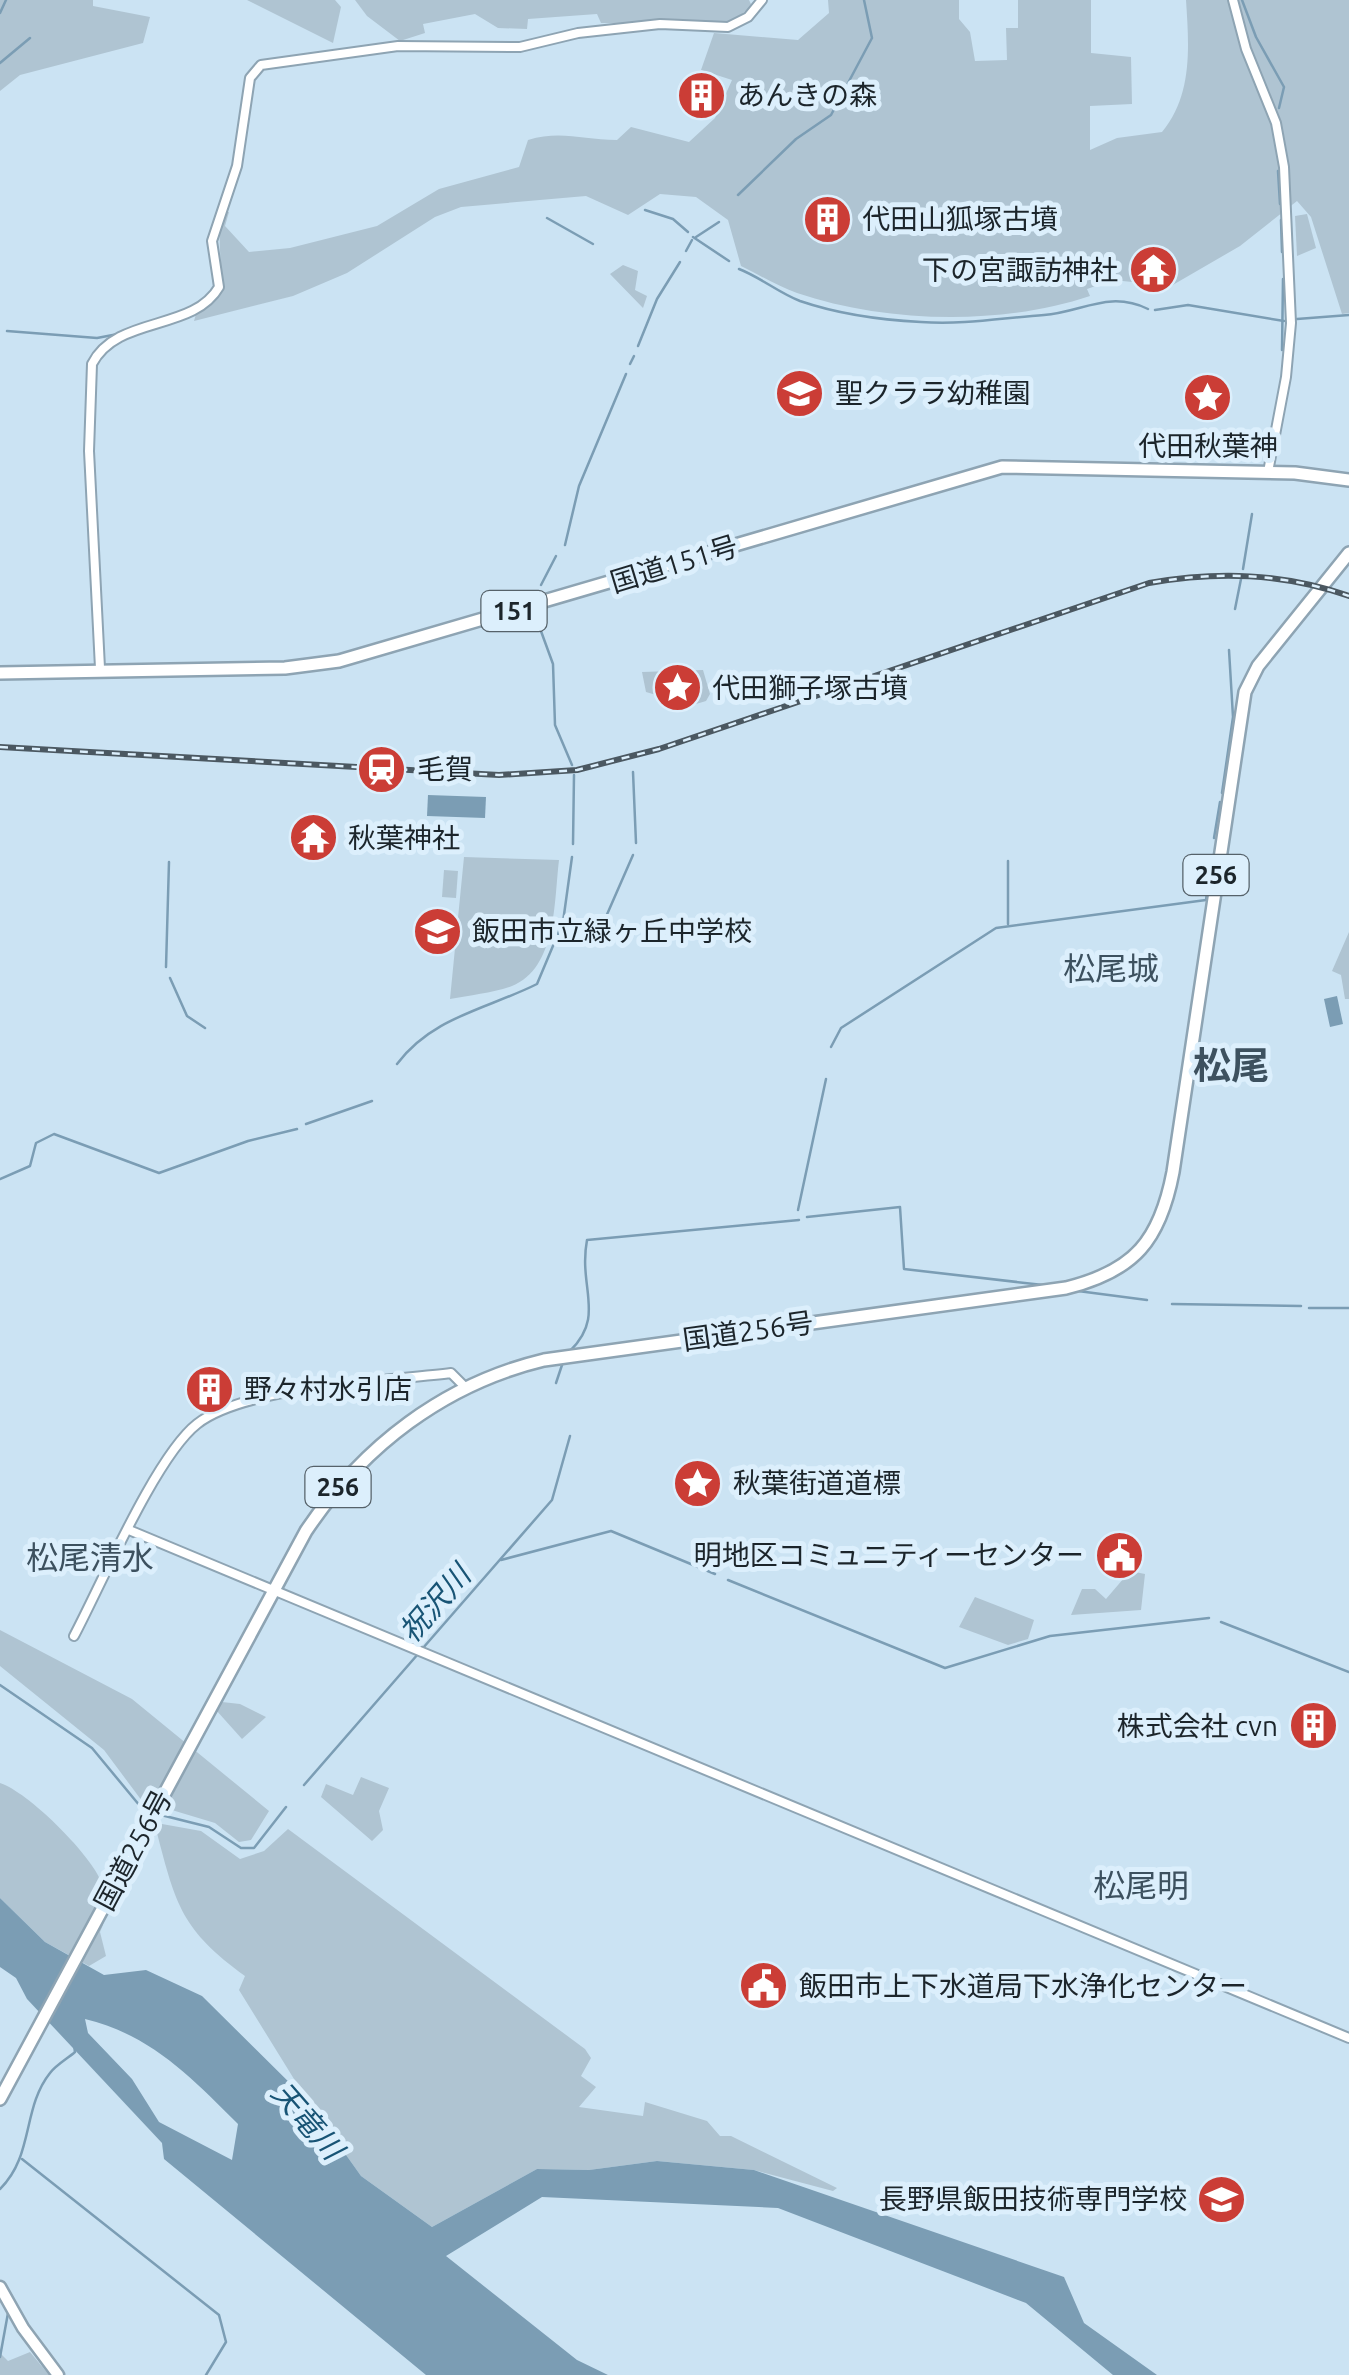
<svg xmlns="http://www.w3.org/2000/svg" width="1349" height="2375" viewBox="0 0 1349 2375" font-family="Ubuntu,'Noto Sans JP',sans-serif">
  <rect width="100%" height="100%" fill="#cbe3f3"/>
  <!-- green -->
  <g fill="#afc4d2">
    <polygon points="0,0 93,0 93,6 150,17 143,43 20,75 0,91"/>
    <polygon points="247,0 335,0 341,7 333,43"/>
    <polygon points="355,0 749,0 752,6 730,23 601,23 597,14 528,19 527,29 498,28 475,14 423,24 425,33 400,41 367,16"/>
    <path d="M828,0H959V19L970,32L975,61L1007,60L1006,28H1018V0H1091V53L1131,57L1132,104L1090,106V150L1117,138L1162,132C1193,95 1189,46 1186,0H1349V313L1342,314L1311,217L1297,201L1240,246L1171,286L1113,280L1087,289L1090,296C1001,326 886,323 797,293C778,286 759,275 741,266L728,220L696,197L660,194L628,215L586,196L461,207L435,217L347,273L293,296L194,321L196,314C241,291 209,254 224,212H229L225,226L249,252L290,248L377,226L439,189L519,167L528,140C561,130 583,140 617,140L631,127L689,142L715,118L732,80L701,70L714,33L798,40L829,13Z"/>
    <polygon points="1307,214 1316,248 1297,256 1295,216"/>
    <polygon points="623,265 638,271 635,290 647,296 643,308 610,274"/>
    <polygon points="703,670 710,694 706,701 686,707 668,693 663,697 646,692 642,672"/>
    <path d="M464,857L559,860C554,901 557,968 512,986C493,993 470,995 450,999Z"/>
    <polygon points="444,870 458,871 456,898 442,897"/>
    <polygon points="1349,932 1349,999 1345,999 1341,975 1332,971"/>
    <polygon points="1130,1571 1145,1574 1141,1610 1071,1615 1082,1589 1095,1589 1106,1599"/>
    <polygon points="975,1597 1034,1620 1028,1639 1008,1645 959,1627"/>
    <polygon points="0,1630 132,1699 269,1811 251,1840 239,1842 215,1823 142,1801 104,1750 0,1666"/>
    <polygon points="222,1702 240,1704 266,1717 242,1739 216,1710"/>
    <polygon points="361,1777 389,1788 379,1811 383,1830 372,1841 321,1797 326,1784 353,1795"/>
    <path d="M0,1783C28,1792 88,1852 100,1879C108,1896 108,1916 100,1932L106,1956L89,1966L45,1942L0,1898Z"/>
    <path d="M162,1824L201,1831L240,1859L264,1851L288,1829L585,2049L591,2058L581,2076L596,2087L579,2107L643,2116L645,2102L707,2121L720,2136H731L837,2188L833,2191L754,2170L657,2161L589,2170L537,2169L432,2227L361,2176L307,2100L239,1990L245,1976C182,1930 176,1906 157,1833Z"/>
    <polygon points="30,2352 49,2375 0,2375 0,2353 8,2361"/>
  </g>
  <!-- water -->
  <g fill="#7b9db4" fill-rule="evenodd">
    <polygon points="428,795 486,797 485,818 427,816"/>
    <polygon points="1337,996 1343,1024 1330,1027 1324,999"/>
    <path d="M0,1898L45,1942L104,1975L146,1970L202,1996L307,2100L361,2176L432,2227L537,2169L589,2170L657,2161L754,2170L1064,2277L1084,2323L1157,2375H1113L1026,2303L778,2208L542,2197L446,2256L577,2360L608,2375H426L164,2159L162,2143L27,1999L16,1978L0,1967ZM85,2019C151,2035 191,2077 238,2124L232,2160L159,2122L132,2079L88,2033Z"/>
  </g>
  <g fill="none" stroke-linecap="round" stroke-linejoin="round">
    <!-- stream -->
    <g stroke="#7b9db4" stroke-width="2.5">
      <polyline points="1242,0 1256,37 1284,87 1279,108"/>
      <polyline points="0,13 6,0"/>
      <polyline points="0,63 30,38"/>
      <polyline points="1278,171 1280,204"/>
      <polyline points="738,195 796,139 831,115 872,38 864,0"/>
      <polyline points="645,210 673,219 688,232"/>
      <polyline points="547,218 593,244"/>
      <polyline points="1281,220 1282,252"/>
      <polyline points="693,237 729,261"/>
      <polyline points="696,237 719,222"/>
      <polyline points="686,251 692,240"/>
      <path d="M739,269C760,277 779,293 800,301C838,314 882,320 921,322C963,325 1002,318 1044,315C1082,312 1109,290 1148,309"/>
      <polyline points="1155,310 1188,305 1284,321"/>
      <polyline points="1297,319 1349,315"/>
      <polyline points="7,331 97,338 118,334"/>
      <polyline points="638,346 657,299 680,262"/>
      <polyline points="1282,350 1283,279"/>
      <polyline points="630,364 634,356"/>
      <polyline points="565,545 579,486 626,374"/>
      <polyline points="1243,569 1252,514"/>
      <polyline points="541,585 556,556"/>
      <polyline points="1235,609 1241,579"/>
      <polyline points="534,612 553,664 555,725 572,765"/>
      <polyline points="633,772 636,843"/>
      <polyline points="1222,793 1233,717 1229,650"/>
      <polyline points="1214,838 1220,802"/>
      <polyline points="573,844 574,775"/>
      <polyline points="1008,924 1008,861"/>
      <polyline points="571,929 605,919 633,855"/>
      <polyline points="166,967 169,862"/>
      <polyline points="170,978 187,1016 205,1028"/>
      <polyline points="831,1047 841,1028 996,928 1206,900 1211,864"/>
      <path d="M397,1064C432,1017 487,1009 537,984L563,922L572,857"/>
      <polyline points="306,1124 372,1101"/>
      <polyline points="0,1179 30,1166 36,1143 54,1134 159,1173 248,1141 297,1129"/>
      <polyline points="798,1210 826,1079"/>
      <polyline points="807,1217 900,1207 904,1269 1043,1285"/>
      <polyline points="1078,1291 1147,1300"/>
      <polyline points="1172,1304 1301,1306"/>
      <polyline points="1309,1308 1349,1308"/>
      <path d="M570,1351C606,1316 578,1288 587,1240L799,1220"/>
      <polyline points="556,1383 563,1362"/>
      <polyline points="501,1560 611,1531 715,1574"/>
      <polyline points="728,1580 945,1668 1050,1636 1209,1618"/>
      <polyline points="1221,1622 1349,1672"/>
      <polyline points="423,1648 552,1500 570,1436"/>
      <polyline points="0,1685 92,1748 140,1806 149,1810"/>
      <polyline points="304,1785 418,1654"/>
      <polyline points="161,1815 209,1827 241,1848 254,1848 286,1807"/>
      <polyline points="22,2159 219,2315 226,2342 206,2375"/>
      <path d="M0,2189C34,2156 22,2108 50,2073C56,2065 67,2059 75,2052L74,2045"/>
      <polyline points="0,2357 8,2313 4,2305"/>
    </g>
    <defs>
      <g id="minor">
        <polyline points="1233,0 1246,49 1276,123 1284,167 1291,323 1286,377 1268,472"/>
        <path d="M100,668L89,451L92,364C117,315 193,332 219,287L212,241L237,166L250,78L261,65L398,46L520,47L578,33L660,24L728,27L748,17L762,0"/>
        <polyline points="129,1530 1349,2038"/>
        <path d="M74,1636C101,1585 156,1456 197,1424C245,1386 387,1381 451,1373L465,1387"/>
      </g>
      <polyline id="major" points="0,2287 23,2328 58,2375"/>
      <g id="highway">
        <polyline points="0,673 285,668 339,661 1002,467 1295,473 1349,480"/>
        <path d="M0,2099L306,1531C363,1446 444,1384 544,1360L1066,1288C1135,1271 1160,1240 1173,1172L1245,692L1258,666L1349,553"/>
      </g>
    </defs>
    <!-- minor casing -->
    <use href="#minor" stroke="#8ea4b3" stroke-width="12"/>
    <!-- major casing -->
    <use href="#major" stroke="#8ea4b3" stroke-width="15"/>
    <!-- highway casing -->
    <use href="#highway" stroke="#8ea4b3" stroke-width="16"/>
    <!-- minor -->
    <use href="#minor" stroke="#fff" stroke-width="8"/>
    <!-- major -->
    <use href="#major" stroke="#fff" stroke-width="10"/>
    <!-- highway -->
    <use href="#highway" stroke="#fff" stroke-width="11"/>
    <defs>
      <path id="rail" d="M0,747L499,775L577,770L659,749L1149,583C1218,571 1282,573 1349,596"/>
    </defs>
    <!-- rail casing -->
    <use href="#rail" stroke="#4b5861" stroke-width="6"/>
    <!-- rail -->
    <use href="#rail" stroke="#dceffc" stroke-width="2.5" stroke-dasharray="8" stroke-linecap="butt"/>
  </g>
  <!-- icons -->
  <defs>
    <symbol id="building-disc" viewBox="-11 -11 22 22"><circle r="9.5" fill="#cb3d36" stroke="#dceffc"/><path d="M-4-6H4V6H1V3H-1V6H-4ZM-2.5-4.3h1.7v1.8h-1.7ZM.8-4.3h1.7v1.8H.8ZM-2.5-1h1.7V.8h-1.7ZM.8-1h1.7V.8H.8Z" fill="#fff"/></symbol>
    <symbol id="temple-disc" viewBox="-11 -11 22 22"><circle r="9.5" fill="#cb3d36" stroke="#dceffc"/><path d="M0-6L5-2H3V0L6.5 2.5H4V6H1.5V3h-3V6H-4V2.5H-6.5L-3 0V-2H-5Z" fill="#fff"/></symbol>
    <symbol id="school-disc" viewBox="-11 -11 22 22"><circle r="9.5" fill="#cb3d36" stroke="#dceffc"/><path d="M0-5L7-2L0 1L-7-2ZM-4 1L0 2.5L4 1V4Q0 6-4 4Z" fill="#fff"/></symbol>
    <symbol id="sight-disc" viewBox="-11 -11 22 22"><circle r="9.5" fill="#cb3d36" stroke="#dceffc"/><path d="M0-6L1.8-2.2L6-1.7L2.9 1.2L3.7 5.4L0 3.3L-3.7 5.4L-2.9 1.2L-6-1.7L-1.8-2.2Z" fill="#fff"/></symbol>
    <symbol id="station-disc" viewBox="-11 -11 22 22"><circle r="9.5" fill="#cb3d36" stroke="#dceffc"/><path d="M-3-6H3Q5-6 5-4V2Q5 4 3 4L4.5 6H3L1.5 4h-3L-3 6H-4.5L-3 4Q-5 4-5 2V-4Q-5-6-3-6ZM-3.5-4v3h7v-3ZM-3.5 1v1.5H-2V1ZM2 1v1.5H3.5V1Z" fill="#fff"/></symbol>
    <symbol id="civic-disc" viewBox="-11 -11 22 22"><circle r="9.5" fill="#cb3d36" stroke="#dceffc"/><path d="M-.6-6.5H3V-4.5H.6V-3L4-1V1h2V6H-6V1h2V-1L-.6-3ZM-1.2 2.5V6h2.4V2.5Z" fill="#fff"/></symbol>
    <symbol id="university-disc" viewBox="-11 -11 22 22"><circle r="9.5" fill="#cb3d36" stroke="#dceffc"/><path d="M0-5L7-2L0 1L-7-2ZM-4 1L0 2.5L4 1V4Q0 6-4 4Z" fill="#fff"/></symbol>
  </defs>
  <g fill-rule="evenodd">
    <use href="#building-disc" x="674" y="68" width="55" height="55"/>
    <use href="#building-disc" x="800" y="192" width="55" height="55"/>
    <use href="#temple-disc" x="1126" y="242" width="55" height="55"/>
    <use href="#school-disc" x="772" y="366" width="55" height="55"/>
    <use href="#sight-disc" x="1180" y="370" width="55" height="55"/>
    <use href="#sight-disc" x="650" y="660" width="55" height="55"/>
    <use href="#station-disc" x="354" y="742" width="55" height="55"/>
    <use href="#temple-disc" x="286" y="810" width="55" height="55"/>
    <use href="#school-disc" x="410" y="904" width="55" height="55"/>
    <use href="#building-disc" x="182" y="1362" width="55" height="55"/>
    <use href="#sight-disc" x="670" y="1456" width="55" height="55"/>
    <use href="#civic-disc" x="1092" y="1528" width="55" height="55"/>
    <use href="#building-disc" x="1286" y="1698" width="55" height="55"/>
    <use href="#civic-disc" x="736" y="1958" width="55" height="55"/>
    <use href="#university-disc" x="1194" y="2172" width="55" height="55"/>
  </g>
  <g text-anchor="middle" stroke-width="10" stroke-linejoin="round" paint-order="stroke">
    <!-- shield labels -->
    <g fill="#dceffc" stroke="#56626a" stroke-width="2.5">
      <rect x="481.5" y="591" width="65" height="40" rx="8"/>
      <rect x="1183.5" y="855" width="65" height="40" rx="8"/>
      <rect x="305.5" y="1467" width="65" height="40" rx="8"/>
    </g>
    <g font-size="25" font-weight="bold" fill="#1c252b">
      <text x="514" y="620">151</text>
      <text x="1216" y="884">256</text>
      <text x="338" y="1496">256</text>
    </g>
    <!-- poi labels -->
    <g font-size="28" fill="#1c252b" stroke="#dceffc" text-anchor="start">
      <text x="737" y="105">あんきの森</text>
      <text x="862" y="229">代田山狐塚古墳</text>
      <text x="1118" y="280" text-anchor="end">下の宮諏訪神社</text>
      <text x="835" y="403">聖クララ幼稚園</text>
      <text x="1208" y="456" text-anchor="middle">代田秋葉神</text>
      <text x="712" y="698">代田獅子塚古墳</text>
      <text x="417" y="779">毛賀</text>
      <text x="348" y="848">秋葉神社</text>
      <text x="472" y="941">飯田市立緑ヶ丘中学校</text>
      <text x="244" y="1399">野々村水引店</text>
      <text x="733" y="1493">秋葉街道道標</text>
      <text x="1084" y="1565" text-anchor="end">明地区コミュニティーセンター</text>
      <text x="1278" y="1736" text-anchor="end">株式会社 cvn</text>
      <text x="799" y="1996">飯田市上下水道局下水浄化センター</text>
      <text x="1187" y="2209" text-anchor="end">長野県飯田技術専門学校</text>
    </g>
    <!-- street labels -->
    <g font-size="28" fill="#1c252b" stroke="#dceffc">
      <text transform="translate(674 564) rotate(-17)" y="10">国道151号</text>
      <text transform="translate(748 1331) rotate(-8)" y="10">国道256号</text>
      <text transform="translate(133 1850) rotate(-62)" y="10">国道256号</text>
    </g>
    <!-- water labels -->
    <g font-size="30" font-style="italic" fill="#185475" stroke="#dceffc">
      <text transform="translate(435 1604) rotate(-49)" y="10">祝沢川</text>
      <text transform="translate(307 2121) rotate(49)" y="10">天竜川</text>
    </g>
    <!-- quarter labels -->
    <g font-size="32" fill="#3d515f" stroke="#dceffc">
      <text x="1111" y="980">松尾城</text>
      <text x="90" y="1569">松尾清水</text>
      <text x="1141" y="1897">松尾明</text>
    </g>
    <!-- district labels -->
    <g font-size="38" font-weight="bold" fill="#3d515f" stroke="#dceffc">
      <text x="1231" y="1079">松尾</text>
    </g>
  </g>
</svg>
